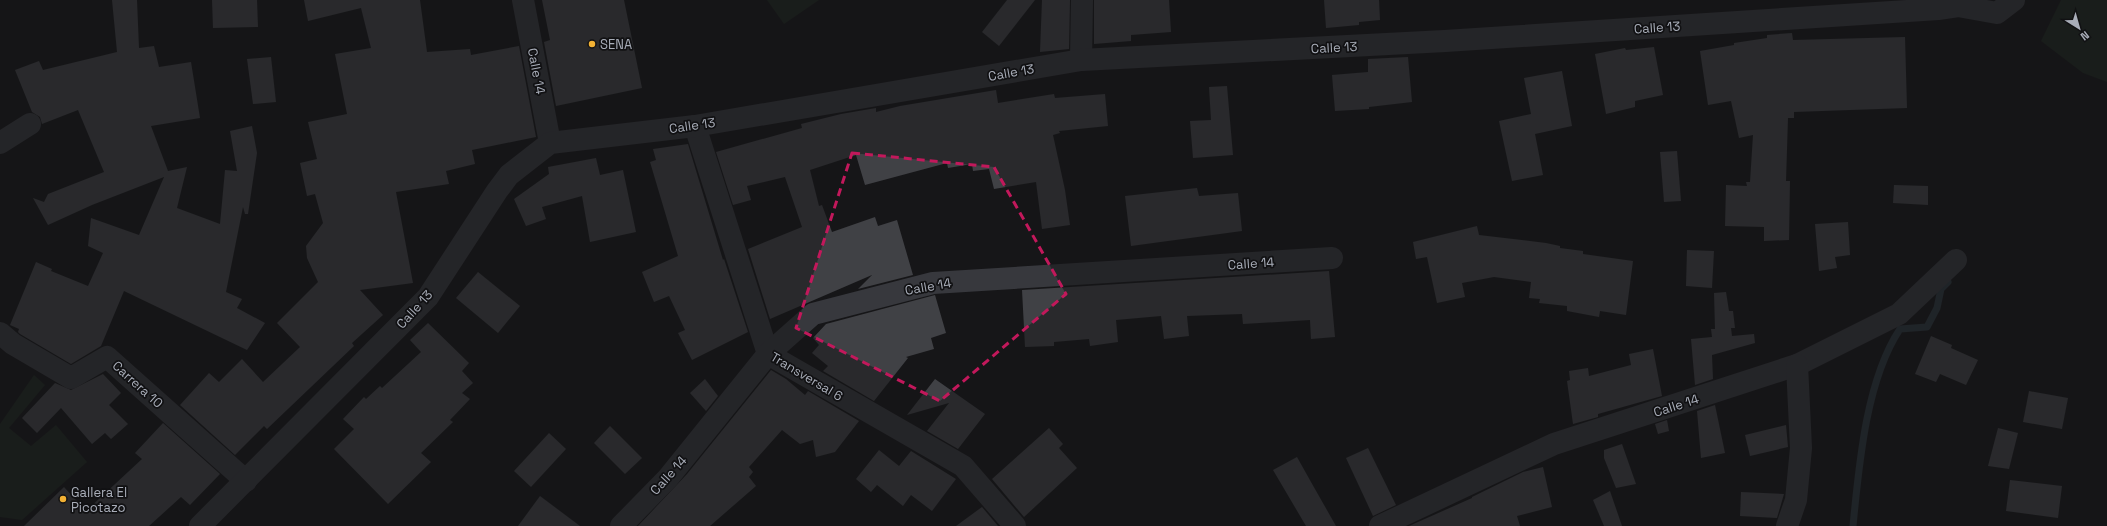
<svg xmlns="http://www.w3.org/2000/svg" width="2107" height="526" viewBox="0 0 2107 526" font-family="'Space Grotesk',sans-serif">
  <rect width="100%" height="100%" fill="#161618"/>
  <!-- green -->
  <g fill="#1e261f">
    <polygon points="767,0 819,0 784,24"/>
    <polygon points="2061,0 2107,0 2107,82 2083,73 2041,41"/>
    <polygon points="34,375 45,385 9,428 31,446 56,425 87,462 22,520 0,517 0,424"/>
  </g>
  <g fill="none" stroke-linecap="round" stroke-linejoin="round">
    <!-- stream -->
    <path stroke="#2c353c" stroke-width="7" d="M1853,526C1859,465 1866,380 1900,329L1927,327L1937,308L1941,289L1948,282"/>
  </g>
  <!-- building -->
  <g fill="#404145">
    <polygon points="112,0 137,0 139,48 154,46 159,67 191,62 200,118 151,126 168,171 187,167 177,208 220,224 225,170 237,171 230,131 252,126 257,153 248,214 245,214 243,207 226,292 242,299 237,308 265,323 247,350 124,291 101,346 71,364 20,334 18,332 19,329 10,325 36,262 52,269 51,271 88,286 103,253 88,246 91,218 139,235 164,177 92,205 48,225 33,198 44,202 48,194 104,172 78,110 42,124 40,117 32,112 15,70 39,61 43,70 117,52"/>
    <polygon points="212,0 257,0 258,27 213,28"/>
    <polygon points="304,0 420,0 427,52 470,49 471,55 519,46 536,137 472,150 475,164 446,171 449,184 396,192 413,283 360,290 383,315 352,343 354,346 267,429 264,426 235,455 180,405 209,373 219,382 242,359 263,382 300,347 277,323 318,282 307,258 306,246 323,223 315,194 307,196 300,163 317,159 308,122 347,114 335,54 371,48 361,8 308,21"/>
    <polygon points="542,0 624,0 642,88 556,106 544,42 550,40"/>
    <polygon points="1007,0 1035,0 999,46 982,32"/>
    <polygon points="1042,0 1070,0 1069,49 1040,52"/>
    <polygon points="1094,0 1169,0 1171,32 1131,35 1131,41 1094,44"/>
    <polygon points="1324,0 1379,0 1380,20 1359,22 1359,25 1326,28"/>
    <polygon points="1792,33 1793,40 1905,37 1907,108 1794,112 1794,118 1788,118 1786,181 1790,181 1789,240 1764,241 1764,227 1725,226 1726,185 1747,186 1746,182 1750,182 1753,135 1739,138 1731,101 1708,105 1700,51 1734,45 1734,43 1767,38 1767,35"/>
    <polygon points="1654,47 1663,95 1635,101 1635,107 1606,114 1595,54 1625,48 1626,50"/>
    <polygon points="271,57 276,102 253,104 247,59"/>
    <polygon points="1408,57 1412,102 1369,107 1369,109 1335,111 1332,75 1368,72 1368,59"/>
    <polygon points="1562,71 1572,126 1535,134 1543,175 1512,181 1499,121 1531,114 1524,78"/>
    <polygon points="1227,86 1233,155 1193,158 1190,121 1211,120 1209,87"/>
    <polygon points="996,90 998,103 1054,94 1055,98 1105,94 1108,126 1059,131 1060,133 1053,135 1065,190 1070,225 1042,229 1036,182 994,189 989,169 973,171 972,164 948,168 947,163 865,185 856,155 810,170 819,206 822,205 832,232 875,217 878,226 897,220 913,275 858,289 872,275 770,319 748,249 802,227 785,177 747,186 751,200 733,205 716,152 802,128 801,124 841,114 876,108 876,112 900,106"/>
    <polygon points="688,144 723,260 724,259 748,332 692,360 678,333 685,330 669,296 654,302 642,272 678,256 650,162 656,160 653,149"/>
    <polygon points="1677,151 1681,201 1664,202 1660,152"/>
    <polygon points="596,158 600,175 623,170 636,232 590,242 582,196 542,207 546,219 526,226 514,199 549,174 548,167"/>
    <polygon points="1894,185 1928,186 1928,205 1893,203"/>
    <polygon points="1197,188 1199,196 1238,193 1242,231 1131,246 1125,196"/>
    <polygon points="1848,222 1850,255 1835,257 1837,268 1819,271 1815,224"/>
    <polygon points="1477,226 1479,235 1546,243 1560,246 1560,248 1583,251 1583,254 1633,261 1626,315 1600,311 1599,317 1567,311 1567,306 1539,303 1540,299 1529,298 1531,282 1494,277 1462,283 1465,297 1437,303 1427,257 1416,259 1413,242"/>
    <polygon points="1687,250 1714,251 1712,288 1686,286"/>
    <polygon points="1329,271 1335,337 1311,339 1310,320 1243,324 1242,314 1187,316 1189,336 1164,339 1161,316 1116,320 1118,342 1090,346 1089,339 1054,342 1054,346 1025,347 1022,290"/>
    <polygon points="478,272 520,306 498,333 456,298"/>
    <polygon points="1726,292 1729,311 1733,311 1735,328 1731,328 1732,336 1754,334 1755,343 1712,355 1713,379 1695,385 1691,339 1712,337 1711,329 1715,329 1714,293"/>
    <polygon points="935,295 946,333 931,338 934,349 906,357 908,358 874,401 823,371 828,366 812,353 819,345 813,338 826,324"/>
    <polygon points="428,323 469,363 462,371 473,383 462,393 470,399 450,420 453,422 421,453 431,462 388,504 334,449 354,429 343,419 364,397 366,399 380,386 382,388 421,352 410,340"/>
    <polygon points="1931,336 1952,345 1951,348 1978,360 1966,385 1940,374 1936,382 1915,374"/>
    <polygon points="1653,349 1662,396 1598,414 1598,417 1573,424 1567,381 1570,380 1569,371 1588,368 1589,376 1631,365 1629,354"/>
    <polygon points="771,370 786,379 805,395 808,391 859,421 835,452 816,457 813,440 800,444 782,430 749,467 753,472 749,477 756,486 710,526 638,526 687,474"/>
    <polygon points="103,374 121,393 109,405 128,424 111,439 105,433 92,444 61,408 37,433 22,418 55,383 71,390"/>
    <polygon points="705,379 718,396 706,411 690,393"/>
    <polygon points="935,379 985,414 958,449 927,431 949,403 907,415"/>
    <polygon points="2029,391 2068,398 2062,429 2023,422"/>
    <polygon points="1715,405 1725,453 1701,458 1697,411"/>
    <polygon points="1667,420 1669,431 1658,434 1655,424"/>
    <polygon points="163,423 220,474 190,505 181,497 149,526 24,526 64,487 86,511 142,459 135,453"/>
    <polygon points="1786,425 1788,447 1750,456 1745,435"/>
    <polygon points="610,426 642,458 625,474 594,443"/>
    <polygon points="1049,428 1063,444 1059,448 1077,468 1024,517 992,479"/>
    <polygon points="1998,428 2018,433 2009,469 1988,466"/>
    <polygon points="549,433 566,449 531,487 514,471"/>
    <polygon points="1622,444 1636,484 1616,488 1604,458 1604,450"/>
    <polygon points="1368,448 1396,505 1373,516 1346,458"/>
    <polygon points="879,450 899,466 911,451 956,479 932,511 911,495 903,506 877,485 871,492 856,479"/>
    <polygon points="1297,457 1311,482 1336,526 1306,526 1273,470"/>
    <polygon points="1543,467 1552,507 1517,516 1520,526 1409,526 1472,498 1472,497 1523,472"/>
    <polygon points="2010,480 2062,486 2058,518 2006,511"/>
    <polygon points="1610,491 1622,526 1604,526 1593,500"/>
    <polygon points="1741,492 1784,494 1777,518 1740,516"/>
    <polygon points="540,496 580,526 518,526"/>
    <polygon points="982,507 998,526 956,526"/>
  </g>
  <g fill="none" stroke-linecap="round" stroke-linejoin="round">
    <!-- minor -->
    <g stroke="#37383d" stroke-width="22">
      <polyline points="523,0 550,143"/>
      <polyline points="1081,60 1082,0"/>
      <polyline points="695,126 768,354 963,466 1015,526"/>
      <polyline points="0,143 30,124"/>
      <polyline points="0,333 13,344 71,378 107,357 246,481"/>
      <polyline points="200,526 428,297 497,191 509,175 550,143 695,126 1081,60 1445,41 1938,9 1958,6 1997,13 2014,0"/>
      <polyline points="621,526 668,478 768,354 813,314 933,283 1332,258"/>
      <polyline points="1380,526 1554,444 1797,365 1899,314 1956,260"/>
      <polyline points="1787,526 1796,500 1801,448 1797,365"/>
    </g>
  </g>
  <!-- marked area -->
  <path d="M0 0H2107V526H0ZM852,153L994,167L1066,294L940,401L796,328Z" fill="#161618" fill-opacity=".55" fill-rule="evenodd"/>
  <path fill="none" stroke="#c2185b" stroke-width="3" stroke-dasharray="8 5" stroke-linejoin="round" d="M852,153L994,167L1066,294L940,401L796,328Z"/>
  <!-- markers -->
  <g fill="#f2b134" stroke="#111113" stroke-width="1.5">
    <circle cx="592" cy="44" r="4"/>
    <circle cx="63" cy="499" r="4"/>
  </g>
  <g text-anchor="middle" stroke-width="3.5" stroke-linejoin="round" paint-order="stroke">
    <!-- street labels -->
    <g font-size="13" fill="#a8adb8" stroke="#111113">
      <text transform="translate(1657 27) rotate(-4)" y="5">Calle 13</text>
      <text transform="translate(1334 47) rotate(-3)" y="5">Calle 13</text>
      <text transform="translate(537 71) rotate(79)" y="5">Calle 14</text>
      <text transform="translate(1011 72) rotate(-10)" y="5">Calle 13</text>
      <text transform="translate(692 125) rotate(-8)" y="5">Calle 13</text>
      <text transform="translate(1251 263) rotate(-4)" y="5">Calle 14</text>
      <text transform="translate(928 286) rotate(-10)" y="5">Calle 14</text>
      <text transform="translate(414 309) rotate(-48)" y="5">Calle 13</text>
      <text transform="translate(807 376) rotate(31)" y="5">Transversal 6</text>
      <text transform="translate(138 384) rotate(42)" y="5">Carrera 10</text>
      <text transform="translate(1676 405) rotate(-18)" y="5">Calle 14</text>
      <text transform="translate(668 475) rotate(-48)" y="5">Calle 14</text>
    </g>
    <!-- poi labels -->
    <g font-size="13" fill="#a8adb8" stroke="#111113" text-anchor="start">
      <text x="600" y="49">SENA</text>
      <text x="71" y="497">Gallera El<tspan x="71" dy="15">Picotazo</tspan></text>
    </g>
  </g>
  <!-- north arrow -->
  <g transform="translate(2079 28) rotate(143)" stroke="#111113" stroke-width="3" paint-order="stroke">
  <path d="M0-3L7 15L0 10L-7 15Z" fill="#a8adb8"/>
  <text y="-6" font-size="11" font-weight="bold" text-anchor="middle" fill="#a8adb8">N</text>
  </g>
</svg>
